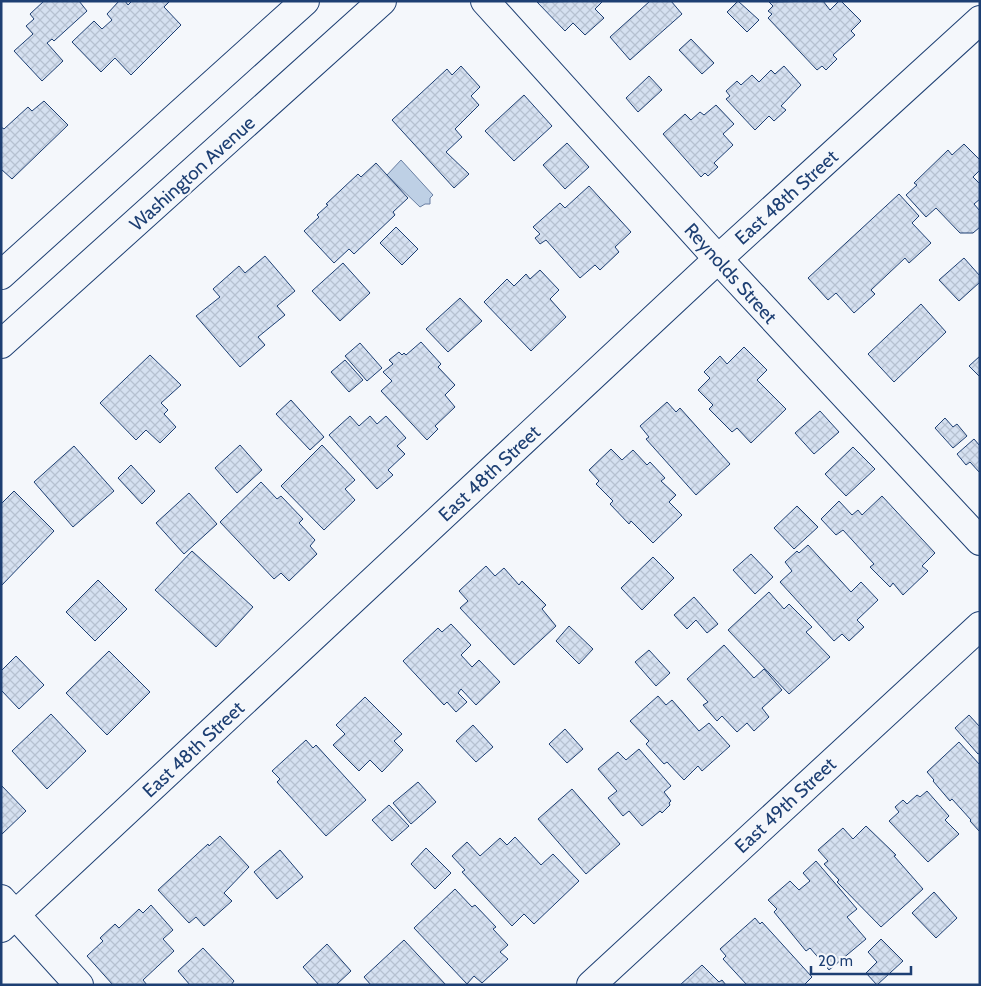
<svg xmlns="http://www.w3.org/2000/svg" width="981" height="986" viewBox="0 0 981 986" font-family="Cabin,sans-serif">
  <defs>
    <pattern id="building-cross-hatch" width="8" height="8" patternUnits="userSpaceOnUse" patternTransform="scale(1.25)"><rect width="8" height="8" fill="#d5e0f0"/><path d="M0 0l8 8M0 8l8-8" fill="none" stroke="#b6c1d1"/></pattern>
  </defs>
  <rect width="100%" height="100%" fill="#f4f7fb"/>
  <!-- water -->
  <polygon fill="#bed0e5" stroke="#687fa3" points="401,160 433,195 430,198 430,204 425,204 420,207 387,175"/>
  <!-- building -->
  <g fill="url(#building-cross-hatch)" stroke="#1d3f73">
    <polygon points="44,1 79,1 87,11 54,41 52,39 47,43 63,61 42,81 14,51 33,34 26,26 34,19 30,14"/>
    <polygon points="119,1 125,1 128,5 132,1 170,1 164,7 181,25 131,75 115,58 101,72 72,42 94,21 102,29 112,20 107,14"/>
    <polygon points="603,1 595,9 604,18 585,35 573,23 565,31 537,2"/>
    <polygon points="650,1 671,1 682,14 630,60 610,37"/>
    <polygon points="738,1 759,20 747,32 727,12"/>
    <polygon points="823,1 830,10 839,1 841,1 861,21 851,31 855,35 833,55 837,59 826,70 822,66 817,70 768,18 772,14 768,11 773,6 769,2"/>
    <polygon points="691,39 714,63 702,74 679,50"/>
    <polygon points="461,66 480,87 471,96 479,105 455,129 462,137 446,152 469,174 454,188 392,120 447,69 452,75"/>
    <polygon points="784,66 801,85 781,106 786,110 774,121 769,116 755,130 726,99 730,96 726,91 737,81 741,85 752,75 759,82 771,70 775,74"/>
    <polygon points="649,76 662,90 638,112 626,98"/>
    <polygon points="524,95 552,126 514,161 485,131"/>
    <polygon points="44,101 68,125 12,179 1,169 1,127 4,129 28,107 32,111"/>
    <polygon points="716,105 734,124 723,134 733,145 714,163 718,167 708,176 705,173 701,177 663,134 685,114 691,120 700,112 704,115"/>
    <polygon points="567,143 589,167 565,189 543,165"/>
    <polygon points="964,144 980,160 980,170 973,177 980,184 980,199 974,204 980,211 980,227 973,233 960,233 936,208 926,217 906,195 917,185 914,183 948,150 952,155"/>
    <polygon points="376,163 408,198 393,212 395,215 354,254 349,249 334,263 304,231 319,217 317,215 328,205 326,204 358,174 361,177"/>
    <polygon points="589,186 631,232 615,247 619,252 600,270 595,265 580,278 546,240 540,244 535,238 540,234 533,227 560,203 565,208"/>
    <polygon points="899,194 919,216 912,223 931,243 909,263 905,258 871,290 875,294 854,313 836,293 828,300 808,278"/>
    <polygon points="396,227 418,249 402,265 380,243"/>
    <polygon points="265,256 295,291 277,306 285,315 258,337 265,345 240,367 196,316 220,297 213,289 239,266 245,273"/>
    <polygon points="964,258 980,276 980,282 959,301 939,280"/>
    <polygon points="343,263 370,293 340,321 312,291"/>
    <polygon points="540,270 559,290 550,299 566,317 531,351 484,302 507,279 514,286 526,274 530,279"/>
    <polygon points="460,298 482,321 448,352 426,329"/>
    <polygon points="921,304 946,332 894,382 868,354"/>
    <polygon points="421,342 441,364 438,367 455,385 445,395 455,407 435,426 438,429 427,440 381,391 392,381 383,372 393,364 389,360 399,352 402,355 404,353 406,355"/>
    <polygon points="360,343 382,368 367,381 345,356"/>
    <polygon points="744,347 767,370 757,380 786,409 751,443 737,428 732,432 709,409 713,405 698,390 710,378 704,372 720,356 727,364"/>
    <polygon points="150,355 181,385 161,403 168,410 164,414 176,427 160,443 146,430 136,440 100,403"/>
    <polygon points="980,356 980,377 969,366"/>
    <polygon points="345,360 363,380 349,392 331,372"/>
    <polygon points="291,400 324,437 310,450 276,414"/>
    <polygon points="667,402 676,412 680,408 730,464 696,495 646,439 649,437 640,426"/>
    <polygon points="820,411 839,432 814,454 795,433"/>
    <polygon points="350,416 359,426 370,416 377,424 386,416 406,438 397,446 405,454 388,470 393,475 377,489 329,435"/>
    <polygon points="945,418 953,427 957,424 967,436 953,448 935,428"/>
    <polygon points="974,439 980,446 980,473 970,462 966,465 957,454"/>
    <polygon points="240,445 262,470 237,493 215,468"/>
    <polygon points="322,445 355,480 345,489 355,500 324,530 281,486"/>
    <polygon points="74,446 114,491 73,527 34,482"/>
    <polygon points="853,447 875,469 846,496 825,474"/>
    <polygon points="611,449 622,460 633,450 647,465 650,462 665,478 661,481 676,495 669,502 682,515 653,543 631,521 629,524 610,504 613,501 596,484 599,481 589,470"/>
    <polygon points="131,465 155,491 142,504 118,478"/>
    <polygon points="261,482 277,499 281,496 303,519 299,523 315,540 310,546 317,554 289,581 281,573 274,579 220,522"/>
    <polygon points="14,491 54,531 1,586 1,504"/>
    <polygon points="189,493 217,524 184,554 156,523"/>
    <polygon points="882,496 935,553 922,566 928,571 903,595 893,583 890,587 870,567 874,564 843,530 836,535 821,519 839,501 852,515 858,510 862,515"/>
    <polygon points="797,506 818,527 794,549 774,528"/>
    <polygon points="808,545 851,592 861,582 878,600 857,620 864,627 849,641 842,634 834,641 780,582 792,571 785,562 797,551 799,553"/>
    <polygon points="192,551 253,607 216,647 155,590"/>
    <polygon points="751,554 773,577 755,594 733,570"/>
    <polygon points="653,557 674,578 642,610 621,588"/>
    <polygon points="486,566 495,576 504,568 519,585 522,581 546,605 542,609 556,626 514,665 460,608 468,601 459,591"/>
    <polygon points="98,580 127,609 95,641 66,612"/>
    <polygon points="769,592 784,609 789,604 812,627 806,632 830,657 789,694 728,630"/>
    <polygon points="694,597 718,624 707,633 696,620 687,629 674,615"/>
    <polygon points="451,624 471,645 461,655 472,667 479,660 500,682 476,705 461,689 458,693 467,702 456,712 447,702 444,705 403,661 438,628 442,632"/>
    <polygon points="569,626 593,649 579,664 556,641"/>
    <polygon points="724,645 754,678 764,669 782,690 762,708 769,717 754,731 747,723 737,732 722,716 717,721 703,705 708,702 687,679"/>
    <polygon points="649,650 670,673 656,686 635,662"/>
    <polygon points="109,651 150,692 107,735 66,693"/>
    <polygon points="16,656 44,685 19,709 1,690 1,671"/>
    <polygon points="658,696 666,705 672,700 699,731 709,723 730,746 702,771 698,766 684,780 667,762 664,764 646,744 649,741 630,721"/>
    <polygon points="365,697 402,734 394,741 403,750 382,772 370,760 359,771 333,745 345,734 336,725"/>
    <polygon points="51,714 86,751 47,789 12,751"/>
    <polygon points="969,715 980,727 980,753 978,754 955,728"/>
    <polygon points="473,725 493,747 476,762 456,741"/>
    <polygon points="565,729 583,749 567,763 549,744"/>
    <polygon points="306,740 313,748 316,745 366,800 326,836 277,782 280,779 272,771"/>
    <polygon points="959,742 980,765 980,832 970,821 971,820 952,799 950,801 933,781 934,780 927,772"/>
    <polygon points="639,749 671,786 664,792 671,801 669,803 670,805 662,813 660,811 642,826 629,811 623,816 608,798 617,791 598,769 618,752 626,760"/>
    <polygon points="418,782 436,802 411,824 393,803"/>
    <polygon points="1,785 26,811 1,835"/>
    <polygon points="572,789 620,844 586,874 538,819"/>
    <polygon points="927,791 949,816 945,820 959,834 928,862 889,821 899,812 895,807 903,800 907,804 917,795 920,797"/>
    <polygon points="389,805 409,826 392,841 372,820"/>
    <polygon points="866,826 896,855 894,856 923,889 881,927 837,882 839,880 824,864 828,861 818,850 843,828 853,839"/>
    <polygon points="220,836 249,867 224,893 232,901 204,926 196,917 189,923 158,890 208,844 209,846"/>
    <polygon points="515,837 541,865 553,854 579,881 534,924 524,914 512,926 462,872 465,870 452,856 467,842 480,856 500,838 507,845"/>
    <polygon points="426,848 451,873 435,889 411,864"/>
    <polygon points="280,850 303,877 277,899 254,872"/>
    <polygon points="816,861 857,909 847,917 866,939 829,970 810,948 806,951 774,912 777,909 768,900 790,881 799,890 810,881 803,873"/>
    <polygon points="455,889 472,907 475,905 496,927 493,929 508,945 500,952 508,959 482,983 474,976 467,984 414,928"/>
    <polygon points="934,892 957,918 936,938 912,913"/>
    <polygon points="151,905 173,930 163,939 174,951 143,980 147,985 113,985 87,956 103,941 100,938 115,924 119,928 139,909 143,913"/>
    <polygon points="755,918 760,924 762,922 812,977 804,985 747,985 723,959 726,956 720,949"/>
    <polygon points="881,939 903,961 877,985 866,973 877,962 868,952"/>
    <polygon points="404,940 446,985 371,985 364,977"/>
    <polygon points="327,944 351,971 336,985 319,985 303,967"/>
    <polygon points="203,948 234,981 231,985 190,985 178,971"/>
    <polygon points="702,965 719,982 722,980 726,985 680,985"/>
  </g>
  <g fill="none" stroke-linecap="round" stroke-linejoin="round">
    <defs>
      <g id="minor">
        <polyline points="1,275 305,1"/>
        <polyline points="1,344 382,1"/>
        <polyline points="1,899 79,985"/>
        <polyline points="1,928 718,259 980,20"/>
        <polyline points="591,985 980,626"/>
      </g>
      <polyline id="tertiary" points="485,1 718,259 980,541"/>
    </defs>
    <!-- minor casing -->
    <use href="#minor" stroke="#1d3f73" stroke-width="30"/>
    <!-- tertiary casing -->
    <use href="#tertiary" stroke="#1d3f73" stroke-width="30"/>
    <!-- minor -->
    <use href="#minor" stroke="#f4f7fb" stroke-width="28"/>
    <!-- tertiary -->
    <use href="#tertiary" stroke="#f4f7fb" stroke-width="28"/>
  </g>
  <g text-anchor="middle" stroke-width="4" stroke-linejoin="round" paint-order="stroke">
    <!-- street labels -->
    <g font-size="19" fill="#1d3f73" stroke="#f4f7fb">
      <text transform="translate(192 173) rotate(-42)" y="7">Washington Avenue</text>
      <text transform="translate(786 197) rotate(-42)" y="7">East 48th Street</text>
      <text transform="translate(731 273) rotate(48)" y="7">Reynolds Street</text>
      <text transform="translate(489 473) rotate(-43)" y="7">East 48th Street</text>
      <text transform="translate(193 749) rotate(-43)" y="7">East 48th Street</text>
      <text transform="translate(785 805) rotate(-43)" y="7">East 49th Street</text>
    </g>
  </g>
  <!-- border -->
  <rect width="981" height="986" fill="none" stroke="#1d3f73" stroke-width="5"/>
  <!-- scale -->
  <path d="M811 966v8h100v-8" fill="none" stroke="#1d3f73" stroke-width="2.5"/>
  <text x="818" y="966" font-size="15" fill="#1d3f73" stroke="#f4f7fb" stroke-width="4" paint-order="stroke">20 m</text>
</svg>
